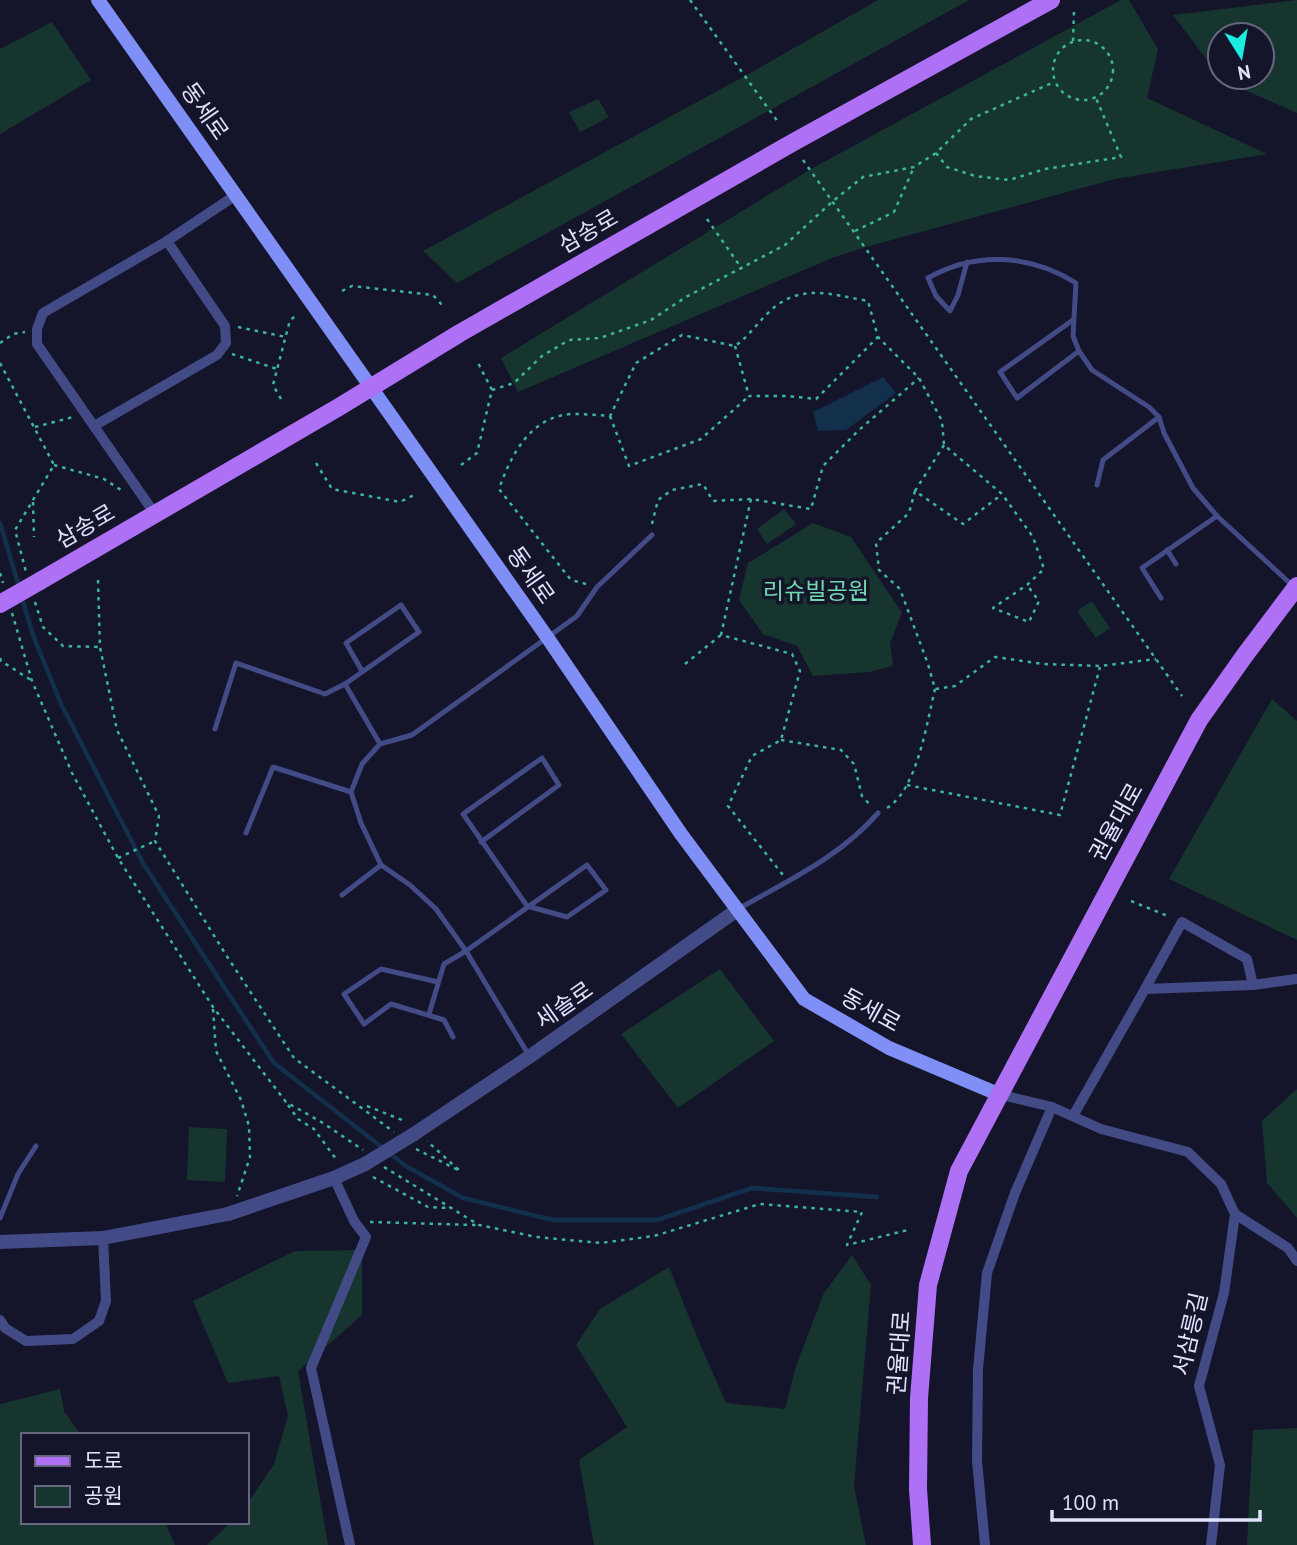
<svg xmlns="http://www.w3.org/2000/svg" width="1297" height="1545" viewBox="0 0 1297 1545" font-family="'PT Sans','Noto Sans KR',sans-serif">
  <rect width="100%" height="100%" fill="#14142b"/>
  <!-- green -->
  <g fill="#17352f" fill-rule="evenodd">
    <polygon points="878,0 969,0 457,283 423,251 745,76"/>
    <polygon points="1121,0 1129,0 1158,49 1147,98 1267,154 1115,179 866,247 832,258 518,392 501,358 811,169"/>
    <path d="M1297,0V113L1222,80L1173,15ZM1220,35H1262V77H1220Z"/>
    <polygon points="52,22 91,80 0,134 0,49"/>
    <polygon points="598,99 609,117 580,132 569,112"/>
    <polygon points="784,509 796,524 767,544 757,529"/>
    <polygon points="813,523 851,537 902,613 890,643 893,666 869,672 813,676 797,646 763,634 739,600 748,563"/>
    <polygon points="1092,601 1110,628 1096,638 1077,611"/>
    <polygon points="1272,699 1297,721 1297,940 1169,879"/>
    <polygon points="720,969 774,1041 678,1108 621,1034"/>
    <polygon points="1297,1089 1297,1218 1267,1183 1262,1121"/>
    <polygon points="189,1127 227,1129 225,1182 187,1180"/>
    <polygon points="362,1250 362,1315 298,1371 328,1545 207,1545 231,1522 247,1522 247,1504 274,1464 288,1416 279,1376 228,1383 193,1301 295,1251"/>
    <polygon points="852,1255 871,1285 854,1486 866,1545 594,1545 579,1460 627,1427 576,1345 600,1309 669,1267 697,1337 726,1403 785,1409 796,1366 824,1293"/>
    <polygon points="60,1389 64,1411 81,1435 23,1435 23,1522 165,1522 175,1545 0,1545 0,1404"/>
    <polygon points="1297,1428 1297,1545 1247,1545 1253,1430"/>
  </g>
  <!-- water -->
  <polygon fill="#12304b" points="883,377 896,393 846,430 818,431 813,412"/>
  <g fill="none" stroke-linecap="round" stroke-linejoin="round">
    <!-- stream -->
    <g stroke="#12304b" stroke-width="4.5">
      <polyline points="0,523 19,587"/>
      <polyline points="21,595 33,635 61,704 144,865 274,1063 406,1166 463,1198 553,1220 657,1220 752,1188 877,1197"/>
    </g>
    <!-- path -->
    <g stroke="#3bb69b" stroke-width="2.5" stroke-dasharray="3.5 5" stroke-linecap="butt">
      <polyline points="690,0 778,122"/>
      <circle cx="1083" cy="70" r="30"/>
      <polyline points="1073,41 1074,11"/>
      <polyline points="936,153 947,167 975,176 1009,180 1045,169 1121,157 1096,98"/>
      <polyline points="803,160 1182,696"/>
      <polyline points="707,219 742,269"/>
      <polyline points="855,231 894,212 914,167"/>
      <polyline points="342,291 352,286 433,295 442,305"/>
      <polyline points="238,327 286,337"/>
      <polyline points="0,343 13,334 25,332"/>
      <polyline points="735,346 749,396 787,396 816,399 878,337"/>
      <polyline points="232,354 277,369"/>
      <polyline points="0,363 54,465 15,530 26,572"/>
      <polyline points="492,390 514,383 542,356 569,340 600,338 651,320 686,297 785,245 833,201 863,177 914,167 936,153 971,119 1054,82"/>
      <polyline points="281,399 273,385 290,320 296,316"/>
      <polyline points="610,416 629,466 701,439 749,396"/>
      <polyline points="35,427 73,417"/>
      <polyline points="944,445 915,491 963,524 1001,495"/>
      <polyline points="316,463 332,489 400,502 414,495"/>
      <polyline points="54,465 104,479 121,490"/>
      <polyline points="461,465 477,453 492,390 478,363"/>
      <polyline points="915,491 909,513 876,543 879,570 900,589 928,664 935,689 955,686 995,657 1043,664 1100,666 1156,659"/>
      <polyline points="751,499 721,635 792,654 800,671 781,740 752,756 728,806 783,875"/>
      <polyline points="33,502 34,537"/>
      <polyline points="652,524 658,500 672,490 703,484 713,501 751,499 811,509 823,466 859,430 919,378"/>
      <polyline points="0,573 3,583"/>
      <polyline points="98,580 100,647 117,730 159,816 155,841 228,958 294,1058 394,1132"/>
      <path d="M586,584L571,580L499,489C511,455 530,417 571,414C584,414 597,415 610,416L636,363L682,335L735,346C748,337 755,326 766,315C797,282 829,294 868,301L878,337L919,378L942,421L944,445L1002,494L1033,537L1044,569L1027,585L993,608L1029,622L1039,601L1027,585"/>
      <polyline points="35,602 43,627 63,646 100,647"/>
      <polyline points="12,613 32,681 72,773 118,858 213,1007 286,1102 323,1123 363,1150"/>
      <polyline points="0,658 1,661 31,680"/>
      <polyline points="685,664 721,635"/>
      <polyline points="781,740 841,750 854,764 862,796 871,806"/>
      <polyline points="907,785 1060,815 1100,667"/>
      <path d="M887,808C917,790 927,722 935,689"/>
      <polyline points="118,858 155,841"/>
      <polyline points="1131,901 1170,917"/>
      <polyline points="213,1009 216,1051 241,1100 249,1126 250,1157 237,1196"/>
      <polyline points="288,1105 298,1119 314,1129 336,1159"/>
      <polyline points="367,1106 402,1120"/>
      <polyline points="416,1149 460,1171 427,1141"/>
      <polyline points="384,1167 479,1225 536,1237 601,1243 654,1236 760,1204 862,1212 847,1245 908,1230"/>
      <polyline points="373,1177 428,1207 449,1208"/>
      <polyline points="370,1222 476,1225"/>
    </g>
    <!-- service -->
    <g stroke="#434b86" stroke-width="5">
      <path d="M967,262L958,295L950,311L936,296L928,278C975,251 1030,254 1076,283L1073,336L1079,351L1092,370L1149,407L1159,417L1164,433L1193,488L1217,516L1293,586"/>
      <polyline points="1073,320 1000,372 1017,398 1079,351"/>
      <polyline points="1097,485 1103,460 1159,417"/>
      <polyline points="1167,550 1176,564"/>
      <polyline points="1161,598 1142,568 1217,516"/>
      <polyline points="345,684 380,744"/>
      <polyline points="215,729 236,663 325,694 345,684 419,632 401,605 346,643 362,671"/>
      <polyline points="246,833 273,767 351,792"/>
      <polyline points="342,895 381,865"/>
      <path d="M740,908C789,880 840,857 878,813"/>
      <polyline points="438,982 381,969 344,994 364,1024 391,1004 444,1020 453,1037"/>
      <polyline points="429,1014 444,964 466,951 587,865 606,890 567,917 527,906 463,814 542,758 559,785 481,842"/>
      <polyline points="528,1054 466,951 436,909 410,885 381,865 361,823 351,792 362,764 380,744 412,735 577,616 597,587 652,535"/>
      <polyline points="0,1218 18,1174 36,1146"/>
    </g>
    <!-- minor -->
    <g stroke="#434b86" stroke-width="10">
      <polyline points="94,426 217,355 226,343 225,326 167,241"/>
      <polyline points="155,514 37,344 37,329 43,313 167,241 236,195"/>
      <polyline points="1145,989 1182,922 1247,959 1253,985"/>
      <polyline points="998,1094 1052,1107 1101,1129 1188,1152 1221,1184 1235,1214 1224,1293 1199,1386 1220,1465 1211,1545"/>
      <polyline points="1073,1116 1145,989 1253,985 1296,979"/>
      <polyline points="334,1178 354,1221 366,1237 311,1368 350,1545"/>
      <polyline points="1235,1214 1288,1248 1297,1261"/>
      <polyline points="0,1320 5,1328 26,1341 73,1339 99,1321 106,1301 103,1238"/>
      <polyline points="985,1545 977,1461 978,1369 987,1273 1015,1193 1052,1107"/>
    </g>
    <!-- tertiary -->
    <g stroke="#434b86" stroke-width="14">
      <polyline points="414,1134 529,1057 737,910"/>
      <polyline points="0,1242 103,1238 228,1214 334,1178 365,1164"/>
    </g>
    <!-- secondary -->
    <polyline stroke="#7f8ff5" stroke-width="14" points="98,0 547,637 681,834 804,999 889,1048 998,1094"/>
    <!-- primary -->
    <g stroke="#ae70f4" stroke-width="18">
      <polyline points="40,581 339,407 460,333 792,143 1051,0"/>
      <polyline points="922,1545 918,1489 919,1398 928,1285 959,1171 1199,720 1245,655 1297,586"/>
    </g>
    <!-- tertiary-bridge -->
    <polyline stroke="#434b86" stroke-width="14" points="365,1164 414,1134"/>
    <!-- primary-bridge -->
    <polyline stroke="#ae70f4" stroke-width="18" points="0,604 40,581"/>
  </g>
  <g text-anchor="middle" stroke-width="7" stroke-linejoin="round" paint-order="stroke">
    <!-- street labels -->
    <g font-size="23" fill="#e0e2fd" stroke="#14142b">
      <text transform="translate(205 111) rotate(55)" y="8">동세로</text>
      <text transform="translate(588 231) rotate(-30)" y="8">삼송로</text>
      <text transform="translate(85 526) rotate(-30)" y="8">삼송로</text>
      <text transform="translate(531 575) rotate(55)" y="8">동세로</text>
      <text transform="translate(1116 822) rotate(-61)" y="8">권율대로</text>
      <text transform="translate(564 1005) rotate(-35)" y="8">세솔로</text>
      <text transform="translate(871 1010) rotate(29)" y="8">동세로</text>
      <text transform="translate(1190 1334) rotate(-77)" y="8">서삼릉길</text>
      <text transform="translate(899 1353) rotate(-86)" y="8">권율대로</text>
    </g>
    <!-- park labels -->
    <g font-size="23" fill="#70d9ae" stroke="#14142b">
      <text x="816" y="599">리슈빌공원</text>
    </g>
  </g>
  <!-- legend -->
  <rect x="21" y="1433" width="228" height="91" fill="#14142b" stroke="#66667f" stroke-width="2"/>
  <rect x="35" y="1456" width="35" height="10" fill="#ae70f4" stroke="#66667f" stroke-width="2"/>
  <text x="84" y="1468" font-size="21" fill="#e0e2fd">도로</text>
  <rect x="35" y="1486" width="35" height="21" fill="#17352f" stroke="#66667f" stroke-width="2"/>
  <text x="84" y="1503" font-size="21" fill="#e0e2fd">공원</text>
  <!-- north arrow -->
  <g transform="translate(1241 56) rotate(169)"><circle r="33" fill="#14142b" stroke="#66667f" stroke-width="2"/>
  <path d="M0-5L12 26L0 18L-12 26Z" fill="#1cede1"/>
  <text y="-10" font-size="19" font-weight="bold" text-anchor="middle" fill="#e0e2fd">N</text>
  </g>
  <!-- scale -->
  <path d="M1052 1510v10h208v-10" fill="none" stroke="#e0e2fd" stroke-width="3.5"/>
  <text x="1062" y="1510" font-size="21" fill="#e0e2fd" stroke="#14142b" stroke-width="5" paint-order="stroke">100 m</text>
</svg>
